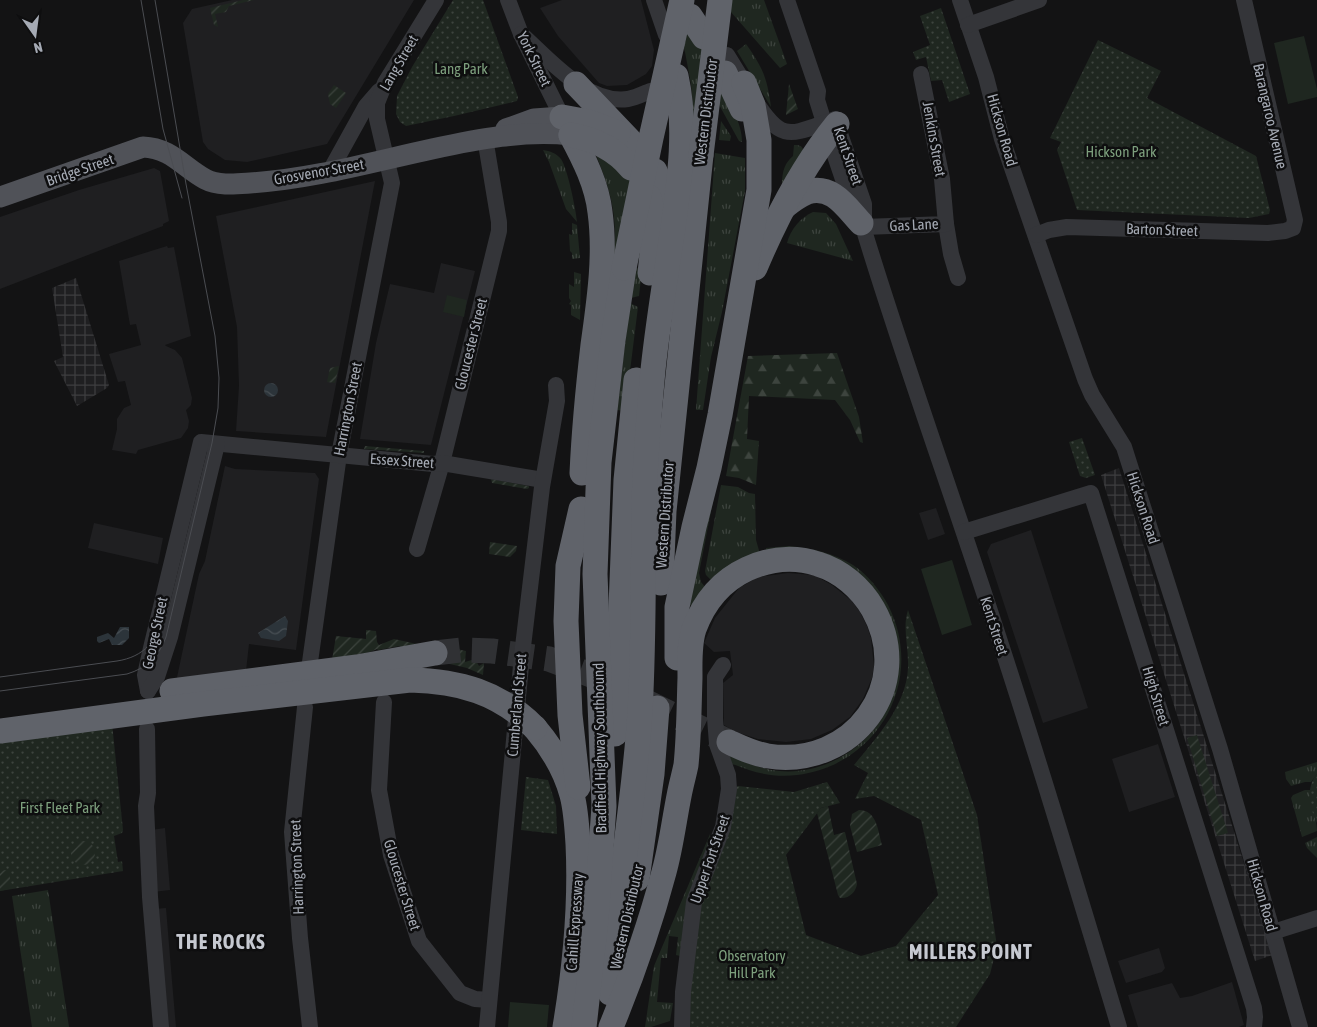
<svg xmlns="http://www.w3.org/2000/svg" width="1317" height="1027" viewBox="0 0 1317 1027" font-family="'Asap Condensed',sans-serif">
  <defs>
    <pattern id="industrial-grid" width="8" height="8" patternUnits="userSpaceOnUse" patternTransform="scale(1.25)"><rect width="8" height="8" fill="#1f1f21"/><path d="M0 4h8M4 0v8" fill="none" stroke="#3d3d3f"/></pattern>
    <pattern id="grass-tufts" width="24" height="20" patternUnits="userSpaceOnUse" patternTransform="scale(1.25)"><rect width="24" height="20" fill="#1f2720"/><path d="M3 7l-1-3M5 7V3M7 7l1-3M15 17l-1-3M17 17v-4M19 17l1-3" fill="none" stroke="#3d443e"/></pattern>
    <pattern id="forest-firs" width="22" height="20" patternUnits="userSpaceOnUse" patternTransform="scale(1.25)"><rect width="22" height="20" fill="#1f2720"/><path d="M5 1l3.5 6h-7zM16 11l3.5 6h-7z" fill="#3d443e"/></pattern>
    <pattern id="park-dots" width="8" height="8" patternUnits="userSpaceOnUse" patternTransform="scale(1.25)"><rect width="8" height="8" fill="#1f2720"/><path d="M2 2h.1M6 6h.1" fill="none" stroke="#3d443e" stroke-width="1.8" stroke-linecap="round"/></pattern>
    <pattern id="garden-furrows" width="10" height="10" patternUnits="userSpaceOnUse" patternTransform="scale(1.25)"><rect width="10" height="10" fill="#1f2720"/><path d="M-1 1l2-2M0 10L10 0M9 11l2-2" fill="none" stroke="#3d443e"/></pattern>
    <pattern id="water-waves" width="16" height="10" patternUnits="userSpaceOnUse" patternTransform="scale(1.25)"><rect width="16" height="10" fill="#2c343a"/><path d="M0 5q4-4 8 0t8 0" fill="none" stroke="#484f54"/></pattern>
  </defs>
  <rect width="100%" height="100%" fill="#131314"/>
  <!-- built -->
  <g fill="#1f1f21">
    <polygon points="232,0 414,0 327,144 247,162 225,160 208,149 203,142 183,23 192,9"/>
    <polygon points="562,0 641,0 654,50 652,66 646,74 627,85 607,86 599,83 558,36 540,8"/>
    <polygon points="154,168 160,171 169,221 163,224 163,226 0,289 0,217 79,190"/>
    <polygon points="375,181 326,437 236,431 239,386 237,327 216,216"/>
    <polygon points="167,246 168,248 174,247 191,336 165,345 166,346 175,350 182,358 192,398 191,405 186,410 189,421 188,428 181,438 138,450 136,454 112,450 117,429 117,419 124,408 131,405 125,381 118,382 109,354 141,345 136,324 130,325 119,261"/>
    <polygon points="441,263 475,271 431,445 360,439 376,343 390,284 434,293"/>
    <polygon points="225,466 235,469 315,473 319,479 296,650 249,644 246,671 176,682 199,574 205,561"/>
    <polygon points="936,508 945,534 928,540 919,513"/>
    <polygon points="94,523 163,538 158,564 88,548"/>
    <polygon points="1031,530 1088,708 1043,723 987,552 991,544"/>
    <polygon points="788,573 814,575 832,585 852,601 860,612 867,626 871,638 874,666 872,678 863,699 850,717 832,730 811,739 786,742 758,739 736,732 724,725 723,683 733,675 730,651 714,652 704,643 715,618 739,588 758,577"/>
    <polygon points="1158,744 1175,797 1129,812 1112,759"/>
    <polygon points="165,828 170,890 153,892 151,830"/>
    <polygon points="166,908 172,981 176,1027 165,1027 154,909"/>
    <polygon points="1159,948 1165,968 1162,972 1126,983 1118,961"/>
    <polygon points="1232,982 1244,1025 1239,1027 1138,1027 1128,995 1172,983 1180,998 1192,996"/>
  </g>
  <!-- industrial -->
  <g fill="url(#industrial-grid)">
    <polygon points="76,278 109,385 107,388 77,406 54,361 63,357 52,288"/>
    <polygon points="1119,468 1273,955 1255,961 1101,475"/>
  </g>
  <!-- grass -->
  <g fill="url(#grass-tufts)">
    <path d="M669,0C688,22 745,115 742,142L739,141L717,101L695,134L691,84L685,52Z"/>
    <polygon points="732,0 764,0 787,64 780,68 730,11"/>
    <path d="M746,44C763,68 767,78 771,107L737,51Z"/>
    <polygon points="721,121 731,136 730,141 719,140"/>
    <path d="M794,145C802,145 803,147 804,154L782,194C782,179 781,166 793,156Z"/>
    <path d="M543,150C550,151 556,153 561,159C567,167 576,209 577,222L566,209L549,162Z"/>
    <polygon points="715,153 745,158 745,191 722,312 711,357 703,410 696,410"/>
    <path d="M596,155L626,173L637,190L644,256L611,266C620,223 612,194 596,155Z"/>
    <path d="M813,212L826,213L836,224L853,261L787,243C790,230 801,217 813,212Z"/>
    <polygon points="572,223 577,225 580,258 572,259 572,253 570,251 569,234 572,235"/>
    <polygon points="636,268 642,269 639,296 631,298"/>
    <polygon points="574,272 581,274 580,320 571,315 571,305 569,304 571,301 569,298 569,284 574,287"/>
    <polygon points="630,303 638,307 625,411 617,410"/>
    <polygon points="721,485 738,487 749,493 755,494 756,540 760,554 712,581 706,575 705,571"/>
    <polygon points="714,496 699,573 701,582 706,588 694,606 688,605"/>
    <path d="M789,546C812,548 833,553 853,565C867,574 880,590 888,605C926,679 879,765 797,775C780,777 765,775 749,770C743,768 737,765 731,764L729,754C745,763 761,769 779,771C828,776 882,740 892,692C894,684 894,674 894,665C896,639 896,631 885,606L766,552V548Z"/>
    <polygon points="1317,762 1317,774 1311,782 1305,782 1291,786 1286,779 1285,772"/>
    <path d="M1305,790H1311C1309,805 1317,817 1317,831L1302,837L1291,798L1293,795Z"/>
    <polygon points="710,834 711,842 680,956 676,955 678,937 669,936 667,958 661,958 657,1002 673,1003 670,1021 651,1027 645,1027 654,966"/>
    <polygon points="1317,837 1317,858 1307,848 1305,843"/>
    <polygon points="48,890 69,1027 32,1027 12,896"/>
  </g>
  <!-- forest -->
  <polygon fill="url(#forest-firs)" points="837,353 859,417 863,443 860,442 850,420 835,400 749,396 747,439 759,441 756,485 739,478 726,476 748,356"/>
  <!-- park -->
  <g fill="url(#park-dots)">
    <polygon points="453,0 483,0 518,97 517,101 454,116 406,126 400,122 396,114 397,96 412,67"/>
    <polygon points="941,8 970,94 949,102 942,80 931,81 926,57 916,60 913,52 930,45 920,16"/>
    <polygon points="1098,40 1161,71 1147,98 1256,156 1270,210 1269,214 1249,218 1077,210 1057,150 1061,142 1050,138"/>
    <polygon points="1082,438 1095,475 1086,478 1080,476 1069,442"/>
    <path d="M908,610L977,815L997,946L990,974L956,1027H690L688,1021L697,910L734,789L738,786L794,792L827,782L840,803L821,808L786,855L806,935L861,956L896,946L938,895L921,820L874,796L855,799L868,773L854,765C877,737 906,706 908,668C909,648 902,628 908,610Z"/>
    <polygon points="112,723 123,830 122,833 114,836 118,862 122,861 123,871 0,891 0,741"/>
    <path d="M1317,774V823C1310,809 1305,787 1317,774Z"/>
    <polygon points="526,777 548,780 556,806 557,834 521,830"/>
  </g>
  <!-- garden -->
  <g fill="url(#garden-furrows)">
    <polygon points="243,0 254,0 229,6 226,12 215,14 218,27 214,25 210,8"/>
    <polygon points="789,84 798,109 786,115"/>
    <polygon points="334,85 346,93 336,108 330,104 328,94"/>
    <polygon points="339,366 335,383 327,382 330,368"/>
    <polygon points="365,446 424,451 424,453 364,449"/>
    <polygon points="491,479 529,486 529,488 527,489 492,483"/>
    <polygon points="490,542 517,546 516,551 510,557 489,554"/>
    <polygon points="366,630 376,631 377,642 379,645 394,639 417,644 401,649 400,646 378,650 377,649 370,652 332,660 336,636 366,639"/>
    <polygon points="448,643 461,650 466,651 465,662 475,659 479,666 484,663 483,675 467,668 441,662 439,645"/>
    <polygon points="1197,735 1228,833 1217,836 1187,738"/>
    <path d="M828,806L834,835L845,832L857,884C856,892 849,899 840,898L838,895L817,813L821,808Z"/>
    <path d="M859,810C877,810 878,831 882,845L857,852L850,826L852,814Z"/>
    <circle cx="83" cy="853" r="12"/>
    <polygon points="0,871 6,870 9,872 11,885 9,889 0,891"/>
  </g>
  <!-- pitch -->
  <g fill="#1f2720">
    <polygon points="1304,36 1317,89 1317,97 1288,104 1274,43"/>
    <polygon points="447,295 467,300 464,317 443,312"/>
    <polygon points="952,560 972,625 942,635 921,569"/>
    <polygon points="510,1002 549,1005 547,1027 508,1027"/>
  </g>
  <!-- water -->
  <g fill="url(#water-waves)">
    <circle cx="271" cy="390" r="7"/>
    <polygon points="285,616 288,621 286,636 279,641 261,638 258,633"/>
    <polygon points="120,627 129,627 129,638 122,645 112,645 109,639 99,643 97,641 97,637 108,633 114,638"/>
  </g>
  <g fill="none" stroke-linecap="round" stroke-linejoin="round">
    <!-- highway-tunnel -->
    <polyline stroke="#303134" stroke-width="25" stroke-dasharray="25 12" stroke-linecap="butt" points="435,653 461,650 492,651 549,659 591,675 729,742"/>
    <!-- minor -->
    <g stroke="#343539" stroke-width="16">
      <polyline points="508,0 521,34 566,125"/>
      <polyline points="654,0 666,35"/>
      <path d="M787,0L818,91L817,100L828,135L852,206L863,227C897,339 936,449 973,560C1025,714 1072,871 1119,1027"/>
      <polyline points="960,0 986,77 1002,139 1085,379 1092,395 1124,447 1220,749 1300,1027"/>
      <polyline points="968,25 1039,0"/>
      <path d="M521,34C548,58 587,105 628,99C635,98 643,94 650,91"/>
      <polyline points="727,55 743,81"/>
      <path d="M756,102C783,144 791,134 833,120"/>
      <polyline points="835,119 864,204 864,225"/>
      <polyline points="330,171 366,106 379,91"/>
      <polyline points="946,224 951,254 958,278"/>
      <polyline points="863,227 946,224 942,179 921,74"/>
      <polyline points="1036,235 1049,230 1067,227 1268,233 1285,231 1293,228 1295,220 1244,0"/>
      <polyline points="964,532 1091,493 1254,1008 1255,1017 1254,1027"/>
      <polyline points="417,549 442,463 499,231 499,222 485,138"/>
      <polyline points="310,662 339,455 392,183 377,119 377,103 385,83 436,0"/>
      <polyline points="148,691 145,675 151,648 201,442 433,464 442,463 543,480"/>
      <polyline points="148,691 157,677 170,637 217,444"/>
      <polyline points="384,702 379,790 391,855 419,941 460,993 475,999 489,1000"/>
      <polyline points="305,707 292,832 300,938 310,1027"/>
      <polyline points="147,729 148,793 146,806 150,897 161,1027"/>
      <polyline points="1273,932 1317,918"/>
      <polyline points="487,1027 522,655 542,487 557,401 556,385"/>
      <polyline points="682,1027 683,992 694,902 723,827 729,789 728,775 717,744 715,718 715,677 723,665"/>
    </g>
    <!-- major -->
    <g stroke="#505258" stroke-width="21">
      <polyline points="506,129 534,119 562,117"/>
      <path d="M0,197L143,147C171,148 183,167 205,179C218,186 236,184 250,183C312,179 372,162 432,149C478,139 524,130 571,135"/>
    </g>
    <!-- highway -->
    <g stroke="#60636a" stroke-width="25">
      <polyline points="690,16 704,37"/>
      <polyline points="725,73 742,109"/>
      <polyline points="576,84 637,148"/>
      <polyline points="562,117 589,122 618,133"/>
      <path d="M571,135C584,159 597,185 600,212C606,256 599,301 593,345C588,388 584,430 582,473"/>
      <path d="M571,135C594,139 616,150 631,168"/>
      <polyline points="655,171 664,194 669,216"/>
      <path d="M649,197C656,223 653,248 650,273"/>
      <path d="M784,207C791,201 798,196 807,192C832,184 846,207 861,223"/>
      <path d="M755,268C776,218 802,167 837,124"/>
      <polyline points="661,583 664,511 701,155"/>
      <polyline points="677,658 677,607 694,527 709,468 720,415 759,190 759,140 753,105 744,83"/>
      <path d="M535,728C552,748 565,769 572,795C576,810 577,828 578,844C581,905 575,967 565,1027"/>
      <polyline points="615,734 617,708 626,480 636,380"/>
      <polyline points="578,787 570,715 566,621 568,566 581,509"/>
      <polyline points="637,879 652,774 657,708"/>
      <path d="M610,993C616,899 634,806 640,712C644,643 643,573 644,504C645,459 649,414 653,370C658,322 666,275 673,228C680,177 687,126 676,76"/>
      <polyline points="584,1027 596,920 604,806 595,574 599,462 613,340 624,268"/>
      <path d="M611,1027C632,976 650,925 664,872C671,847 674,821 679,796C681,785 684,775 686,765C689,736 689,707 690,678C690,661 689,644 694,629C704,602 721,581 747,569C769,559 794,556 818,564C841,571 861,588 873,609C916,685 853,769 768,756C754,754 742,748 729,742"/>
    </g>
    <!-- tram -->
    <g stroke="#4b4d52" stroke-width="1">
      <polyline points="141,0 163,129 182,198"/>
      <path d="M0,677L117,661C144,657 158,640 165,615"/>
      <path d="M0,691L127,674C147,668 159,656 166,637L212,443L218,408L219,378L215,336L186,184L155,0"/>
    </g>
    <!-- highway-bridge -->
    <g stroke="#60636a" stroke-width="25">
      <polyline points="701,155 720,0"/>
      <polyline points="624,268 651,138 682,0"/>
      <polyline points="172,691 357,667 435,653"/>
      <path d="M0,731L203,704L410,680C459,681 499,692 535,728"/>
    </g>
  </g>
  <g text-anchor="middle" stroke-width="5" stroke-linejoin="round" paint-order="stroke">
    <!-- street labels -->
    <g font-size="15" fill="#a5aab4" stroke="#0e0e0f">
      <text transform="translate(534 59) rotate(64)" y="5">York Street</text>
      <text transform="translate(399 63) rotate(-60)" y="5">Lang Street</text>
      <text transform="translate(706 112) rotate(-83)" y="5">Western Distributor</text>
      <text transform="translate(1270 116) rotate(77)" y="5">Barangaroo Avenue</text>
      <text transform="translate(1002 130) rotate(74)" y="5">Hickson Road</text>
      <text transform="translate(934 139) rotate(80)" y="5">Jenkins Street</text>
      <text transform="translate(848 156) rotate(71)" y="5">Kent Street</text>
      <text transform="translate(80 170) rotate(-19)" y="5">Bridge Street</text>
      <text transform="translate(319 172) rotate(-10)" y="5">Grosvenor Street</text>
      <text transform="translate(914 225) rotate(-3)" y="5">Gas Lane</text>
      <text transform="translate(1162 230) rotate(2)" y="5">Barton Street</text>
      <text transform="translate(471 344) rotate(-76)" y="5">Gloucester Street</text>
      <text transform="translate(348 409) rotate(-79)" y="5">Harrington Street</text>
      <text transform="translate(402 461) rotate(4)" y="5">Essex Street</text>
      <text transform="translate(1143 508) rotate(72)" y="5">Hickson Road</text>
      <text transform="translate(665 515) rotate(-86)" y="5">Western Distributor</text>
      <text transform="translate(994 626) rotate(72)" y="5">Kent Street</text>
      <text transform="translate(155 633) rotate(-78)" y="5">George Street</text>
      <text transform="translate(1156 696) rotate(73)" y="5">High Street</text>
      <text transform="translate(517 705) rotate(-85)" y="5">Cumberland Street</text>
      <text transform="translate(600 748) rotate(-91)" y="5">Bradfield Highway Southbound</text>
      <text transform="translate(710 859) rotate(-71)" y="5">Upper Fort Street</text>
      <text transform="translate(297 867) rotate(-92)" y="5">Harrington Street</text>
      <text transform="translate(402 885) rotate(73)" y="5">Gloucester Street</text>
      <text transform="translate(1262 895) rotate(74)" y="5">Hickson Road</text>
      <text transform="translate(627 917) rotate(-77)" y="5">Western Distributor</text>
      <text transform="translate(575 922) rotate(-86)" y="5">Cahill Expressway</text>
    </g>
    <!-- park labels -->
    <g font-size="15" fill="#7d9f7d" stroke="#0e0e0f">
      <text x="461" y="74">Lang Park</text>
      <text x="1121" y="157">Hickson Park</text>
      <text x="60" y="813">First Fleet Park</text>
      <text x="752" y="961">Observatory<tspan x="752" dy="17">Hill Park</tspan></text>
    </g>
    <!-- district labels -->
    <g font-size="20" font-weight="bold" letter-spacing="1" fill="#c6c9d1" stroke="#0e0e0f">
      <text x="221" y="949">THE ROCKS</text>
      <text x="971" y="959">MILLERS POINT</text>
    </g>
  </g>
  <!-- north arrow -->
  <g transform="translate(35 35) rotate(166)" stroke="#0e0e0f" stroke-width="4" paint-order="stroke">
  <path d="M0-4L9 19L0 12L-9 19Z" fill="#a5aab4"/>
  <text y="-8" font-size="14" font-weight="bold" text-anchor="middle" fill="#a5aab4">N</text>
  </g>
</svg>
